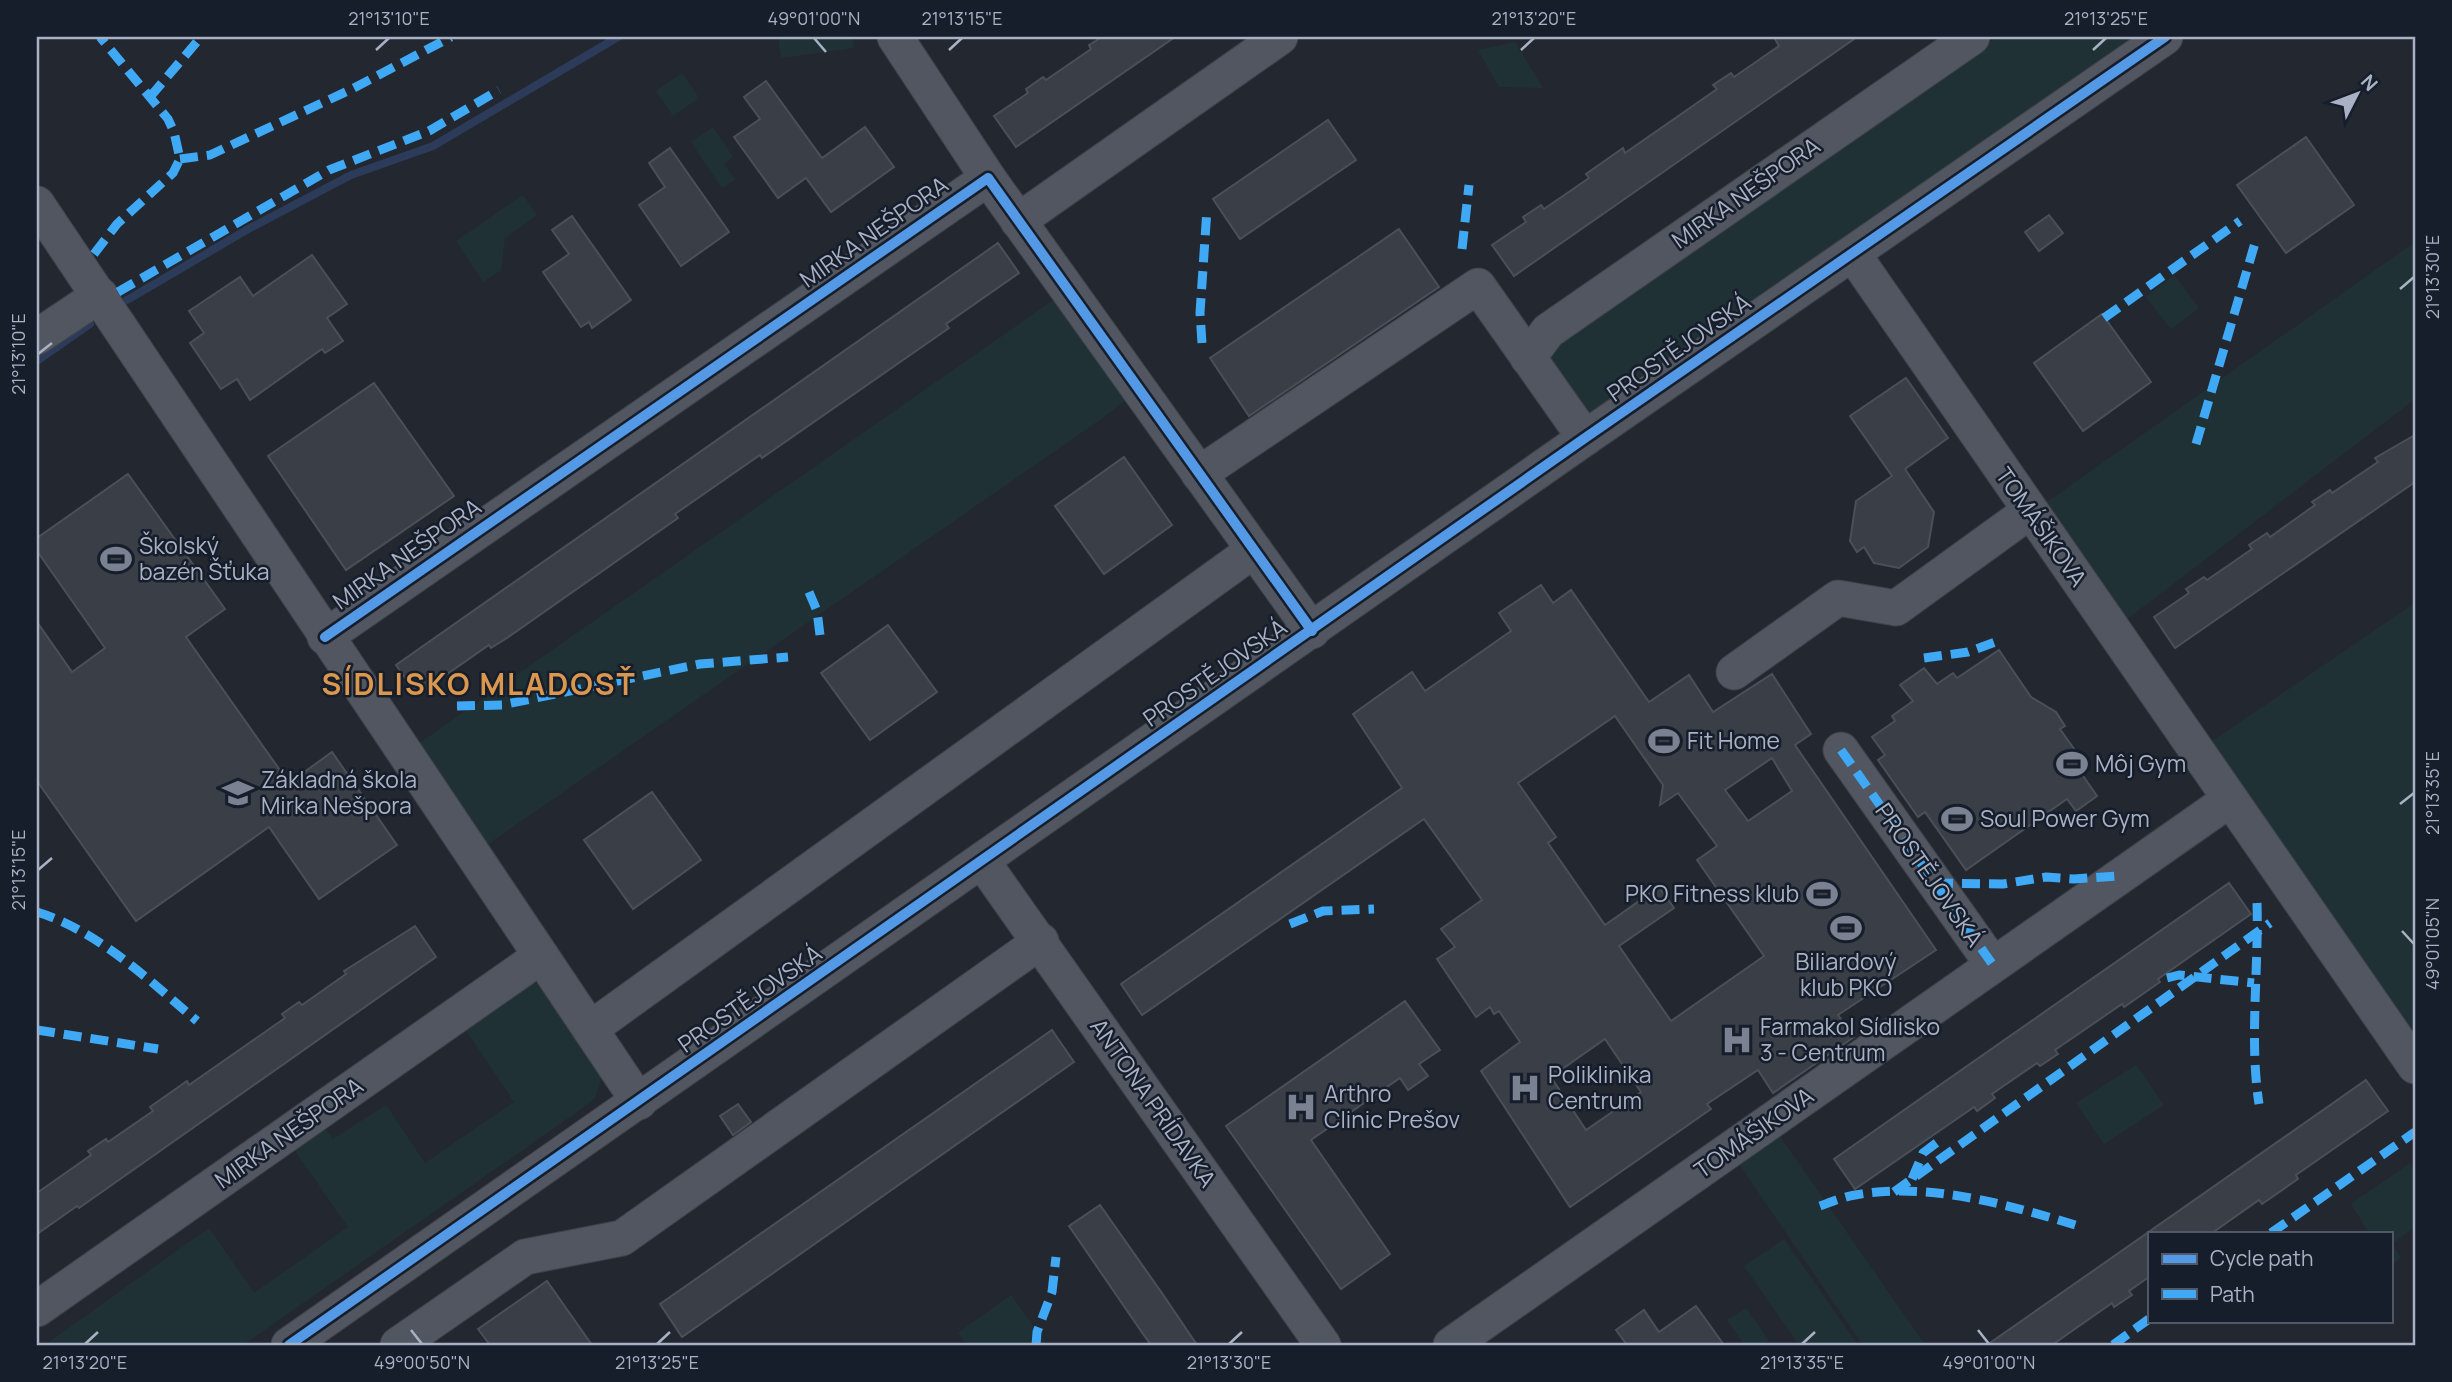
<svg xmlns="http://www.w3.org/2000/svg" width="2452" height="1382" viewBox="0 0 2452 1382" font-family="Manrope,sans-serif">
  <rect width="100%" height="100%" fill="#232730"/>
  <!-- green -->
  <g fill="#203136">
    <polygon points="778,37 853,37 854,48 781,58"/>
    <polygon points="1997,37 2161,37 1596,437 1534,361"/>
    <polygon points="1515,42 1543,88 1499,87 1478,50"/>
    <polygon points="682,73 699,98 673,116 656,91"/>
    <polygon points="713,127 733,157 724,164 735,180 722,188 691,142"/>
    <polygon points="523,195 537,215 505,238 501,270 483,282 456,241"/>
    <polygon points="2415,242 2415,399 2113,630 2033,512"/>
    <polygon points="2174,275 2199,308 2171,329 2146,297"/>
    <polygon points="1082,280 1153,379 1104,417 481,849 408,751"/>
    <polygon points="2415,603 2415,1061 2196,752"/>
    <polygon points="529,983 540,984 602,1076 595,1098 580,1110 243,1345 45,1345 209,1228 254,1293 348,1227 293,1148 324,1126 333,1139 386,1105 425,1163 514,1102 465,1029"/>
    <polygon points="2136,1065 2164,1105 2104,1144 2076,1103"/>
    <polygon points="1775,1129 1925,1345 1863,1345 1734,1157"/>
    <polygon points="2410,1163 2415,1171 2415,1227 2392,1244 2401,1258 2391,1265 2391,1233 2369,1233 2351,1204"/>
    <polygon points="1784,1239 1858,1345 1799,1345 1744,1266"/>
    <polygon points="1011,1295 1047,1345 967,1345 958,1333"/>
    <polygon points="1746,1308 1769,1341 1762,1345 1745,1345 1727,1320"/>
  </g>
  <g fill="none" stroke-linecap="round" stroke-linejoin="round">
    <!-- stream -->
    <g stroke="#2c3b59" stroke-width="8">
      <polyline points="127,300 250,228 351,175 433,146 618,37"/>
      <polyline points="37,361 90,324"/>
    </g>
  </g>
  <!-- building -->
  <g fill="#3a3e47" stroke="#4a4f58" stroke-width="2" fill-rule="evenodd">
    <polygon points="1102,37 1175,37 1016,147 994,116 1028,93 1026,89 1043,77 1046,80 1091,49 1089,45"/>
    <polygon points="1774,37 1857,37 1514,276 1492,245 1526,222 1523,217 1541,205 1544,209 1589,178 1586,174 1623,148 1625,153 1717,89 1713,85 1731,73 1734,77 1779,46"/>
    <polygon points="766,81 822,158 865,127 894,167 831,212 806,178 778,198 734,137 760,119 744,97"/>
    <polygon points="1328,120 1356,160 1240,239 1213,199"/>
    <polygon points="2306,137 2354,205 2286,253 2237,185"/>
    <polygon points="670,148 729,232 681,266 639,205 665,187 649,163"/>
    <polygon points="2049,215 2063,233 2039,251 2025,232"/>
    <polygon points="572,216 631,300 592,328 589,322 581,327 543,272 569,254 552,230"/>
    <polygon points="1399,229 1439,287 1249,416 1210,358"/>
    <polygon points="998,243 1019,273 946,324 949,328 762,458 760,455 675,514 678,518 507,638 491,648 489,645 417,695 396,665"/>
    <polygon points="312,255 347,304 327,318 343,341 325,353 322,349 250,400 237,379 221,389 190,343 204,333 189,311 240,277 253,296"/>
    <polygon points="2102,314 2151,382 2083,431 2034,363"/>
    <polygon points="1906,378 1948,438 1905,469 1934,512 1928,547 1899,568 1874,563 1864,547 1857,552 1850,541 1856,501 1892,476 1850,416"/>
    <polygon points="374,383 454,496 346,570 268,456"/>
    <polygon points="2415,435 2415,482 2175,648 2154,617 2189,593 2186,589 2204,577 2207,580 2252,549 2249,545 2267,533 2270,537 2315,505 2312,502 2330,490 2332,493 2378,462 2375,458"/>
    <polygon points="1124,457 1172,525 1104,574 1055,506"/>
    <polygon points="128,474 225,609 186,637 289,783 332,752 397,845 319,899 269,827 136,921 37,781 37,622 72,672 105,648 37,551 37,538"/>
    <path d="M1541,585L1553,603L1571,590L1649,702L1689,675L1713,712L1772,674L1811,734L1795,745L1936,950L1838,1015L1854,1037L1773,1093L1758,1070L1707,1104L1711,1109L1570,1207L1481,1071L1520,1042L1499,1011L1494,1014L1490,1007L1476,1017L1437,959L1455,947L1441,929L1482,900L1424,819L1142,1015L1121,984L1402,788L1353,714L1412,672L1425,691L1511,631L1499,613ZM1615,716L1663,785L1660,805L1678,793L1717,846L1697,860L1764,956L1671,1021L1619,946L1674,908L1659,887L1605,925L1548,843L1556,837L1518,783ZM1772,758L1792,791L1748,821L1725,790ZM1605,1039L1641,1092L1586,1130L1551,1077Z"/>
    <polygon points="888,625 937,692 870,740 821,673"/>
    <polygon points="1999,650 2031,697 2056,712 2065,726 2060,729 2077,753 2079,770 2097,796 2076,811 2067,799 1966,870 1925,812 1918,817 1878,760 1885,755 1872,737 1895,721 1892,716 1913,701 1900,685 1924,668 1937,684 1953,673 1957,678"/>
    <polygon points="652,792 701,860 633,909 584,840"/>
    <polygon points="2229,883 2251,914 2158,979 2160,982 2124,1007 2122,1004 2055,1050 2058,1054 2040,1066 2037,1063 1992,1094 1995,1098 1977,1111 1974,1107 1855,1189 1834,1159"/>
    <polygon points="415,926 436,957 79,1208 77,1206 37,1234 37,1193 91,1155 88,1151 106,1139 108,1142 153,1111 150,1107 187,1081 189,1085 285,1018 282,1014 299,1002 302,1005 346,974 344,971"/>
    <polygon points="1405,1001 1440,1050 1419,1064 1428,1076 1408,1090 1400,1078 1311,1140 1390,1254 1341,1289 1226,1126"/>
    <polygon points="1052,1030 1074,1062 682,1337 660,1304"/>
    <polygon points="2366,1080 2388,1111 2296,1175 2298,1179 2262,1204 2259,1200 2212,1233 2149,1233 2149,1277 2129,1291 2132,1295 2114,1307 2112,1303 2052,1345 1987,1345"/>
    <polygon points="738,1104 751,1122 733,1135 720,1116"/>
    <polygon points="1100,1205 1164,1296 1197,1345 1151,1345 1143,1334 1069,1226"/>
    <polygon points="547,1281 592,1345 490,1345 478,1329"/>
    <polygon points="1696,1306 1724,1345 1627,1345 1616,1330 1644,1310 1659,1332"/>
  </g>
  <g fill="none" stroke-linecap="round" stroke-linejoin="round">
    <defs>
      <g id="minor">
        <polyline points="895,37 988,178"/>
        <polyline points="37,204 639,1102"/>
        <polyline points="1018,221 1280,37"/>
        <polyline points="1853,254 2415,1066"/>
        <polyline points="37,337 100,295"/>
        <polyline points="1528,358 1548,331 1972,37"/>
        <polyline points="1199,474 1478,286 1585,438"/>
        <polyline points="325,637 988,178 1312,631"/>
        <polyline points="1734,672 1838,598 1896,608 2030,511"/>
        <polyline points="1841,750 1993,965"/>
        <polyline points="982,861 1323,1345"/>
        <polyline points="590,1029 1254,550"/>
        <polyline points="37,1309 541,956"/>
        <polyline points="289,1345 1585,438 2165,37"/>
        <polyline points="398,1345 525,1257 622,1238 1041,941"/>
        <polyline points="1451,1345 2229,800"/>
      </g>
    </defs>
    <!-- minor casing -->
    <use href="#minor" stroke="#3f424a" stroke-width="37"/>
    <!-- minor -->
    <use href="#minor" stroke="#515660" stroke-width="35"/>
    <!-- quiet -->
    <g stroke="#3fa9f5" stroke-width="9" stroke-dasharray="18 9" stroke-linecap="butt">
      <polyline points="150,97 201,37"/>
      <polyline points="180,159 210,155 352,89 451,37"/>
      <polyline points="1462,249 1469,185"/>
      <polyline points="94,254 117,224 173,173 180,159 174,132 168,119 100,37"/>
      <polyline points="118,292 329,170 429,131 499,90"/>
      <polyline points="2104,318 2240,221"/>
      <polyline points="1202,343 1200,313 1207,209"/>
      <polyline points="2196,444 2255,243"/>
      <polyline points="809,592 817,611 820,635"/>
      <polyline points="1924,658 1968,652 2001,640"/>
      <polyline points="457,706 502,705 700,664 788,657"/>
      <polyline points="1841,750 1993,965"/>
      <polyline points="1935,883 2003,884 2046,877 2074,879 2119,876"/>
      <path d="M2257,903C2259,969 2249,1039 2259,1104"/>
      <path d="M37,912C98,931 149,980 197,1021"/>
      <polyline points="1290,924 1323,911 1374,909"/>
      <polyline points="2167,978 2179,975 2254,983"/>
      <polyline points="37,1030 158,1049"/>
      <polyline points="1912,1179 1923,1153 1939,1141"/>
      <polyline points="1894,1192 2270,923"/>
      <path d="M1820,1206C1831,1202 1843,1197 1855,1195C1928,1181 2013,1206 2082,1227"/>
      <polyline points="2271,1233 2415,1132"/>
      <polyline points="1036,1345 1037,1332 1052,1292 1056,1257"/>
      <polyline points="2113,1345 2149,1319"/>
    </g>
    <defs>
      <g id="cycleway">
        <polyline points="325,637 988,178 1312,631"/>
        <polyline points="289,1345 1585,438 2165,37"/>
      </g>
    </defs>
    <!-- cycleway casing -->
    <use href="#cycleway" stroke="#161d2b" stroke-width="15"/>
    <!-- cycleway -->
    <use href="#cycleway" stroke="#5399e6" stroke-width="10"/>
  </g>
  <!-- ticks -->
  <path fill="none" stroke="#a9b2c4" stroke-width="2.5" d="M814,38L826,52M376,50L389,38M949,50L962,38M1521,50L1534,38M2093,50L2106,38M2400,289L2414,277M38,354L52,343M2400,804L2414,793M38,870L52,858M2402,931L2414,944M411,1330L422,1344M1978,1330L1989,1344M85,1344L98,1332M657,1344L670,1332M1229,1344L1242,1332M1802,1344L1815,1332"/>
  <!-- icons -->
  <defs>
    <symbol id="stadium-bare" viewBox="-9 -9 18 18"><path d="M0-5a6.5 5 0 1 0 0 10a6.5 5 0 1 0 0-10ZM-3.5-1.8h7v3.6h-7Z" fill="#7a8190" stroke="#161d2b" stroke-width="2.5" paint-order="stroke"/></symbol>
    <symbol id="school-bare" viewBox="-9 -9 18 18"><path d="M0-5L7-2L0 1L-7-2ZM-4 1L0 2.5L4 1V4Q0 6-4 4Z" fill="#7a8190" stroke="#161d2b" stroke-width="2.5" paint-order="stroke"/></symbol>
    <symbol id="hospital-bare" viewBox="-9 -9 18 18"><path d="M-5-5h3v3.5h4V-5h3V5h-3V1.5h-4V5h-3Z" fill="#7a8190" stroke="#161d2b" stroke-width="2.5" paint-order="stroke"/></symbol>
  </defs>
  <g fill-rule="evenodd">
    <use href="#stadium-bare" x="94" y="537" width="44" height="44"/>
    <use href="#stadium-bare" x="1642" y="719" width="44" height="44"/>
    <use href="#stadium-bare" x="2050" y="742" width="44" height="44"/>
    <use href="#school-bare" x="216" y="771" width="44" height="44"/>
    <use href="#stadium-bare" x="1935" y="797" width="44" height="44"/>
    <use href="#stadium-bare" x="1800" y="872" width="44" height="44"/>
    <use href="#stadium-bare" x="1824" y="906" width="44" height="44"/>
    <use href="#hospital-bare" x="1715" y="1018" width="44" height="44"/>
    <use href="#hospital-bare" x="1503" y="1066" width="44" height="44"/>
    <use href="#hospital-bare" x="1279" y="1085" width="44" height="44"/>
  </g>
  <g text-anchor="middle" stroke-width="5" stroke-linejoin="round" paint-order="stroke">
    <!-- street labels -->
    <g font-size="23" fill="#a9b2c4" stroke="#161d2b">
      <text transform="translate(1746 193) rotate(-35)" y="8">MIRKA NEŠPORA</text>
      <text transform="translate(874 232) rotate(-35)" y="8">MIRKA NEŠPORA</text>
      <text transform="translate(1679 348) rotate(-35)" y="8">PROSTĚJOVSKÁ</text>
      <text transform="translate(2041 527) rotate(55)" y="8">TOMÁŠIKOVA</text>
      <text transform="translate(407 554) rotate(-35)" y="8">MIRKA NEŠPORA</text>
      <text transform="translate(1215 673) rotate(-35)" y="8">PROSTĚJOVSKÁ</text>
      <text transform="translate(1929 875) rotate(55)" y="8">PROSTĚJOVSKÁ</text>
      <text transform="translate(750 999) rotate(-35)" y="8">PROSTĚJOVSKÁ</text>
      <text transform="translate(1153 1103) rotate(55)" y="8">ANTONA PRÍDAVKA</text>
      <text transform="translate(289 1133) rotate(-35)" y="8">MIRKA NEŠPORA</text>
      <text transform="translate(1754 1133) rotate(-35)" y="8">TOMÁŠIKOVA</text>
    </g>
    <!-- poi labels -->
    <g font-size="23" fill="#a9b2c4" stroke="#161d2b" text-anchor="start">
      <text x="139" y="554">Školský<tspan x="139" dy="26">bazén Šťuka</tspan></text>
      <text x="1687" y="749">Fit Home</text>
      <text x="2095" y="772">Môj Gym</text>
      <text x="261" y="788">Základná škola<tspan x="261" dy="26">Mirka Nešpora</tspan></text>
      <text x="1980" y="827">Soul Power Gym</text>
      <text x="1799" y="902" text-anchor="end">PKO Fitness klub</text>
      <text x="1846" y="970" text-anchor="middle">Biliardový<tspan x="1846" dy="26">klub PKO</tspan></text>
      <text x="1760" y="1035">Farmakol Sídlisko<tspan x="1760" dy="26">3 - Centrum</tspan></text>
      <text x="1548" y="1083">Poliklinika<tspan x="1548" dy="26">Centrum</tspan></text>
      <text x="1324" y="1102">Arthro<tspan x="1324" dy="26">Clinic Prešov</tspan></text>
    </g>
    <!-- district labels -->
    <g font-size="30" font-weight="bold" letter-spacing="2" fill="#db974e" stroke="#161d2b">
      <text x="479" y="695">SÍDLISKO MLADOSŤ</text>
    </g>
  </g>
  <!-- border -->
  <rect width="2452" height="1382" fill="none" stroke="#161d2b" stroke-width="77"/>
  <!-- legend -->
  <rect x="2148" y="1232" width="245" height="91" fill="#161d2b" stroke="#515968" stroke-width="2"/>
  <rect x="2162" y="1254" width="35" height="10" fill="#5399e6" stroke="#515968" stroke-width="2"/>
  <text x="2210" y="1266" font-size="21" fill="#a9b2c4">Cycle path</text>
  <rect x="2162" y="1289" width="35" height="10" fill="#3fa9f5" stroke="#515968" stroke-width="2"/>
  <text x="2210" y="1302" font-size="21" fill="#a9b2c4">Path</text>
  <!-- north arrow -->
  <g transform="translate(2357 94) rotate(48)" stroke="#161d2b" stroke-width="5" paint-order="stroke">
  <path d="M0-5L12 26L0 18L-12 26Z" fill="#a9b2c4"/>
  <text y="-10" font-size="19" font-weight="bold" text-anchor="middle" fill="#a9b2c4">N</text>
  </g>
  <rect x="38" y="38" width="2376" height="1306" fill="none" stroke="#a9b2c4" stroke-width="2.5"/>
  <g font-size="18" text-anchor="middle" fill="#a9b2c4">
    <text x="389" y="25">21°13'10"E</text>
    <text x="814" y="25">49°01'00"N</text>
    <text x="962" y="25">21°13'15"E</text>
    <text x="1534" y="25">21°13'20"E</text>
    <text x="2106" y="25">21°13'25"E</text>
    <text transform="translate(2433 277) rotate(-90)" y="6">21°13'30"E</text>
    <text transform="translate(19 354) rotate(-90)" y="6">21°13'10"E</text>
    <text transform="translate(2433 793) rotate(-90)" y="6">21°13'35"E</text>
    <text transform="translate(19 870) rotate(-90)" y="6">21°13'15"E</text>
    <text transform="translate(2433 944) rotate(-90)" y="6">49°01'05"N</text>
    <text x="85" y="1369">21°13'20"E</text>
    <text x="422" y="1369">49°00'50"N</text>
    <text x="657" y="1369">21°13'25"E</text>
    <text x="1229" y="1369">21°13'30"E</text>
    <text x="1802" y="1369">21°13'35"E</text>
    <text x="1989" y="1369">49°01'00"N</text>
  </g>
</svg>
